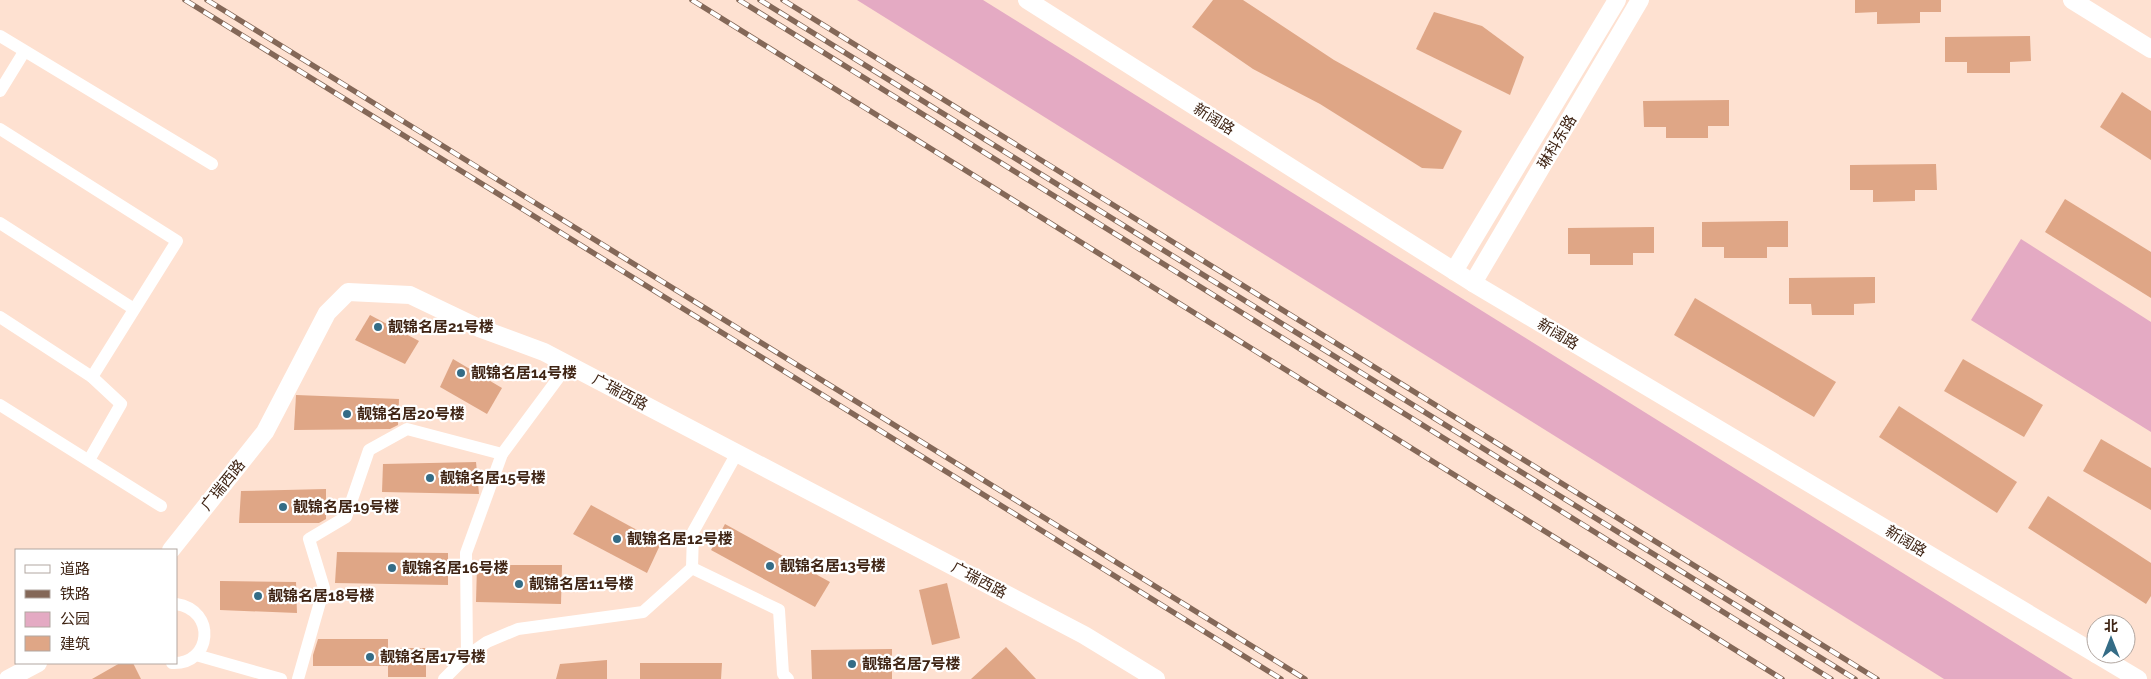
<svg xmlns="http://www.w3.org/2000/svg" width="2151" height="679" viewBox="0 0 2151 679" font-family="Raleway,'Noto Sans SC',sans-serif">
  <rect width="100%" height="100%" fill="#fee1d1"/>
  <!-- green -->
  <g fill="#e4aac3">
    <polygon points="857,0 983,0 2073,679 1944,679"/>
    <polygon points="2021,239 2151,322 2151,432 1971,320"/>
  </g>
  <!-- building -->
  <g fill="#dfa686">
    <polygon points="1213,0 1243,0 1334,60 1462,131 1443,169 1422,168 1320,104 1253,69 1192,27"/>
    <polygon points="1855,0 1941,0 1941,12 1920,12 1920,23 1877,24 1877,12 1855,13"/>
    <polygon points="1434,12 1482,26 1524,57 1510,95 1416,49"/>
    <polygon points="2030,36 2031,61 2010,62 2010,73 1967,73 1967,62 1945,62 1945,37"/>
    <polygon points="2122,92 2151,111 2151,160 2100,127"/>
    <polygon points="1729,100 1729,126 1708,126 1708,138 1666,138 1666,127 1644,127 1643,101"/>
    <polygon points="1936,164 1937,190 1915,190 1915,201 1873,202 1873,190 1850,190 1850,165"/>
    <polygon points="2065,199 2151,252 2151,298 2045,232"/>
    <polygon points="1788,221 1788,247 1767,247 1767,258 1724,258 1724,247 1702,247 1702,222"/>
    <polygon points="1654,227 1654,253 1633,253 1633,265 1590,265 1590,254 1568,254 1568,228"/>
    <polygon points="1875,277 1875,303 1854,304 1854,315 1812,315 1811,304 1789,304 1789,278"/>
    <polygon points="1695,298 1836,382 1814,417 1674,335"/>
    <polygon points="370,315 419,341 405,364 355,340"/>
    <polygon points="453,359 502,388 487,414 440,387"/>
    <polygon points="1963,359 2043,405 2024,437 1944,391"/>
    <polygon points="296,395 399,399 398,425 390,429 294,430"/>
    <polygon points="1899,406 2017,482 1997,513 1879,437"/>
    <polygon points="2101,439 2151,468 2151,510 2083,471"/>
    <polygon points="476,462 479,494 382,492 383,464"/>
    <polygon points="326,489 326,519 319,523 239,523 241,491"/>
    <polygon points="2048,496 2151,563 2151,596 2146,604 2028,528"/>
    <polygon points="591,505 661,543 647,573 573,534"/>
    <polygon points="725,524 830,582 815,607 711,550"/>
    <polygon points="337,552 448,553 448,585 335,583"/>
    <polygon points="477,565 562,565 561,604 476,602"/>
    <polygon points="220,581 296,582 297,613 220,610"/>
    <polygon points="947,583 960,638 932,645 919,590"/>
    <polygon points="318,639 388,639 388,648 426,648 426,677 388,677 388,666 313,666 313,655"/>
    <polygon points="1006,647 1036,679 971,679"/>
    <polygon points="892,649 892,679 812,679 811,650"/>
    <polygon points="607,660 607,679 556,679 560,664"/>
    <polygon points="120,663 133,663 141,679 92,679"/>
    <polygon points="640,663 722,663 721,679 640,679"/>
  </g>
  <g fill="none" stroke-linecap="round" stroke-linejoin="round">
    <!-- street -->
    <g stroke="#fff" stroke-width="12">
      <polyline points="0,36 212,164"/>
      <polyline points="0,91 24,52"/>
      <polyline points="0,129 177,241 92,377 121,404 89,460"/>
      <polyline points="0,223 134,309"/>
      <polyline points="0,317 92,377"/>
      <polyline points="0,405 161,506"/>
      <polyline points="692,568 779,610 783,674 788,679"/>
      <polyline points="196,655 281,679"/>
      <polyline points="467,656 466,553 502,454"/>
      <path d="M172,663C212,665 217,610 176,604"/>
      <polyline points="298,679 324,588 309,539 346,517 369,450 407,429 502,454 568,365"/>
      <polyline points="444,679 467,656 487,642 518,629 643,612 692,568 693,532 737,453"/>
    </g>
    <!-- secondary -->
    <g stroke="#fff" stroke-width="18">
      <polyline points="1027,0 1473,283 2096,654"/>
      <polyline points="2072,0 2151,49"/>
      <polyline points="1454,271 1617,0"/>
      <polyline points="1473,283 1640,0"/>
      <polyline points="171,550 265,432 327,313 348,292 410,295 479,328 544,352 1084,635 1156,679"/>
      <polyline points="2096,654 2138,679"/>
      <polyline points="8,679 38,663"/>
    </g>
    <defs>
      <g id="rail">
        <polyline points="185,0 1281,679"/>
        <polyline points="207,0 1305,679"/>
        <polyline points="692,0 1782,679"/>
        <polyline points="739,0 1831,679"/>
        <polyline points="760,0 1855,679"/>
        <polyline points="783,0 1877,679"/>
      </g>
    </defs>
    <!-- rail casing -->
    <use href="#rail" stroke="#846858" stroke-width="5.5"/>
    <!-- rail -->
    <use href="#rail" stroke="#fff" stroke-width="4" stroke-dasharray="11" stroke-linecap="butt"/>
  </g>
  <!-- markers -->
  <g fill="#346c86" stroke="#fff" stroke-width="2">
    <circle cx="378" cy="327" r="5"/>
    <circle cx="461" cy="373" r="5"/>
    <circle cx="347" cy="414" r="5"/>
    <circle cx="430" cy="478" r="5"/>
    <circle cx="283" cy="507" r="5"/>
    <circle cx="617" cy="539" r="5"/>
    <circle cx="770" cy="566" r="5"/>
    <circle cx="392" cy="568" r="5"/>
    <circle cx="519" cy="584" r="5"/>
    <circle cx="258" cy="596" r="5"/>
    <circle cx="370" cy="657" r="5"/>
    <circle cx="852" cy="664" r="5"/>
  </g>
  <g text-anchor="middle" stroke-width="4.5" stroke-linejoin="round" paint-order="stroke">
    <!-- street labels -->
    <g font-size="15" fill="#3f2414" stroke="#fff">
      <text transform="translate(1214 119) rotate(32)" y="5">新阔路</text>
      <text transform="translate(1557 142) rotate(-59)" y="5">琳科东路</text>
      <text transform="translate(1558 334) rotate(31)" y="5">新阔路</text>
      <text transform="translate(620 392) rotate(28)" y="5">广瑞西路</text>
      <text transform="translate(223 485) rotate(-51)" y="5">广瑞西路</text>
      <text transform="translate(1906 541) rotate(31)" y="5">新阔路</text>
      <text transform="translate(979 580) rotate(28)" y="5">广瑞西路</text>
    </g>
    <!-- poi labels -->
    <g font-size="15" font-weight="bold" fill="#3f2414" stroke="#fff" text-anchor="start">
      <text x="388" y="332">靓锦名居21号楼</text>
      <text x="471" y="378">靓锦名居14号楼</text>
      <text x="357" y="419">靓锦名居20号楼</text>
      <text x="440" y="483">靓锦名居15号楼</text>
      <text x="293" y="512">靓锦名居19号楼</text>
      <text x="627" y="544">靓锦名居12号楼</text>
      <text x="780" y="571">靓锦名居13号楼</text>
      <text x="402" y="573">靓锦名居16号楼</text>
      <text x="529" y="589">靓锦名居11号楼</text>
      <text x="268" y="601">靓锦名居18号楼</text>
      <text x="380" y="662">靓锦名居17号楼</text>
      <text x="862" y="669">靓锦名居7号楼</text>
    </g>
  </g>
  <!-- legend -->
  <rect x="15" y="549" width="162" height="115" fill="#ffffff" stroke="#b2a7a1"/>
  <rect x="25" y="565" width="25" height="8" fill="#ffffff" stroke="#b2a7a1"/>
  <text x="60" y="574" font-size="15" fill="#3f2414">道路</text>
  <rect x="25" y="590" width="25" height="8" fill="#846858" stroke="#b2a7a1"/>
  <text x="60" y="599" font-size="15" fill="#3f2414">铁路</text>
  <rect x="25" y="612" width="25" height="15" fill="#e4aac3" stroke="#b2a7a1"/>
  <text x="60" y="624" font-size="15" fill="#3f2414">公园</text>
  <rect x="25" y="636" width="25" height="15" fill="#dfa686" stroke="#b2a7a1"/>
  <text x="60" y="649" font-size="15" fill="#3f2414">建筑</text>
  <!-- north arrow -->
  <g transform="translate(2111 639)"><circle r="24" fill="#ffffff" stroke="#b2a7a1"/>
  <path d="M0-4L9 19L0 12L-9 19Z" fill="#346c86"/>
  <text y="-8" font-size="14" font-weight="bold" text-anchor="middle" fill="#3f2414">北</text>
  </g>
</svg>
